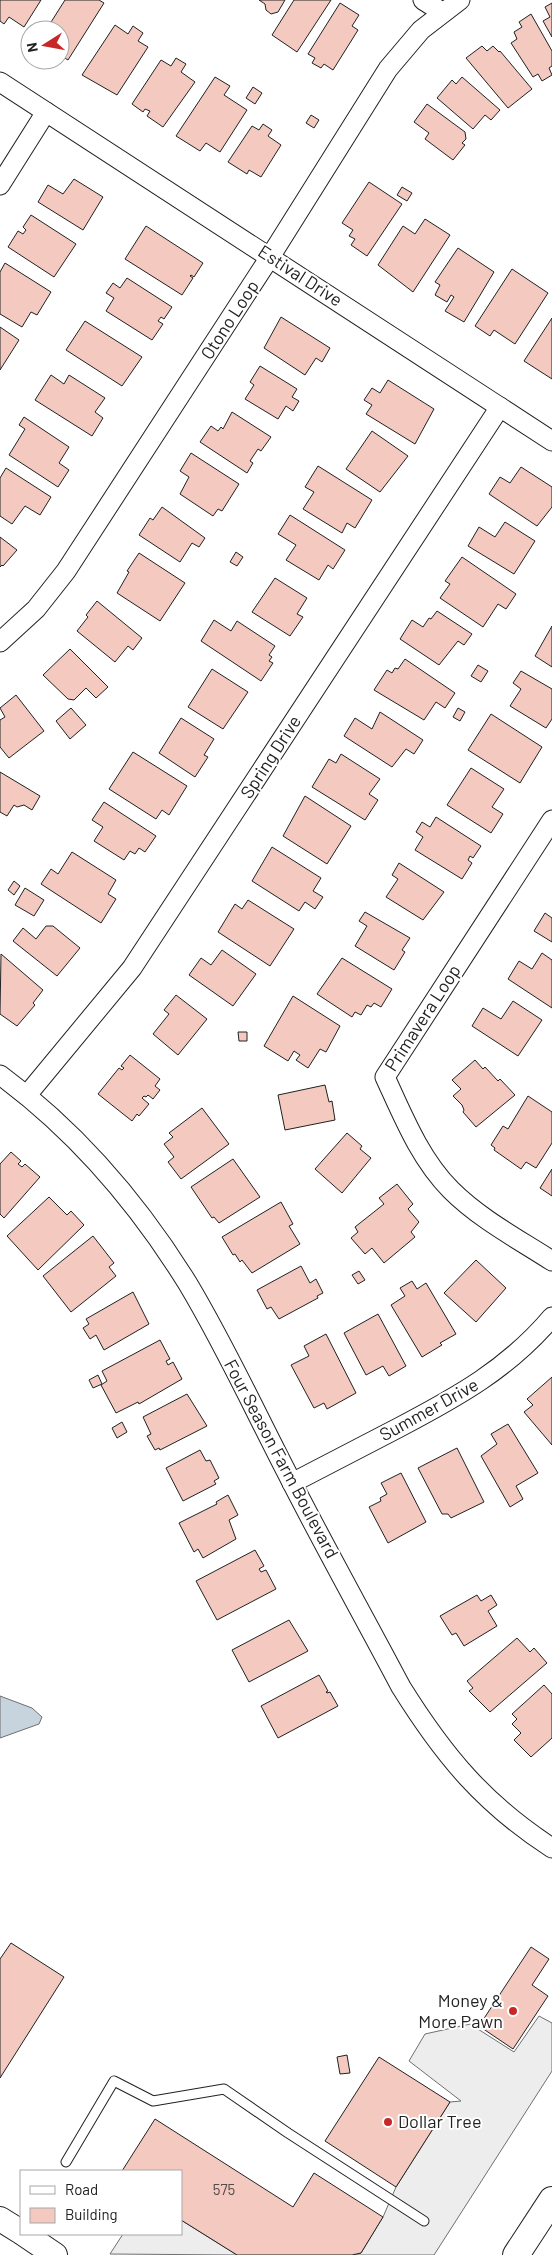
<svg xmlns="http://www.w3.org/2000/svg" width="552" height="2255" viewBox="0 0 552 2255" font-family="Barlow,sans-serif">
  <rect width="100%" height="100%" fill="#fff"/>
  <!-- parking -->
  <g fill="#ededed" stroke="#6f6f6f">
    <polygon points="539,2016 552,2023 552,2071 434,2255 352,2255 361,2253 383,2217 396,2187 450,2102 461,2101 409,2061 425,2034 470,2024 514,2052"/>
    <polygon points="181,2220 237,2255 110,2254 123,2234 181,2234"/>
  </g>
  <!-- water -->
  <polygon fill="#c7d3dd" stroke="#6f6f6f" points="0,1696 32,1708 42,1717 39,1724 0,1738"/>
  <!-- building -->
  <g fill="#f3c9c0" stroke="#222">
    <polygon points="0,0 41,0 24,27 9,17 4,24 0,21"/>
    <polygon points="65,0 99,0 104,3 68,60 60,55 60,30 46,30"/>
    <polygon points="259,0 285,0 278,12 271,14 266,10 265,4"/>
    <polygon points="294,0 331,0 297,52 272,35"/>
    <polygon points="340,3 359,15 352,26 358,30 333,70 324,64 321,68 312,63 315,58 308,54"/>
    <polygon points="552,3 552,37 543,21 550,17 545,7"/>
    <polygon points="531,14 552,51 552,66 549,68 552,75 542,81 538,74 533,77 511,43 517,39 514,32 522,27 519,22"/>
    <polygon points="115,25 128,34 133,26 143,33 138,41 148,47 117,95 82,75"/>
    <polygon points="482,46 487,51 493,46 499,52 500,51 532,89 508,108 466,58"/>
    <polygon points="176,58 186,64 181,72 195,82 163,127 147,116 150,111 145,109 143,112 132,104 161,60 171,66"/>
    <polygon points="215,77 230,86 224,95 247,110 220,152 206,143 200,151 176,136"/>
    <polygon points="462,77 500,110 491,120 485,115 473,129 437,98 452,80 456,84"/>
    <polygon points="253,87 262,93 255,104 246,98"/>
    <polygon points="427,104 465,132 466,139 462,143 465,145 453,160 425,139 429,133 414,122"/>
    <polygon points="311,115 319,120 314,128 306,123"/>
    <polygon points="263,124 272,130 268,136 281,145 261,177 249,170 247,174 228,162 252,126 259,130"/>
    <polygon points="74,179 103,197 83,230 38,202 48,185 63,194"/>
    <polygon points="369,182 402,204 367,256 351,245 355,239 349,236 353,230 342,223"/>
    <polygon points="402,187 412,193 407,201 397,195"/>
    <polygon points="31,215 76,244 54,277 8,247 18,231 23,234 26,230 23,227"/>
    <polygon points="425,219 450,235 413,292 378,265 403,226 415,234"/>
    <polygon points="146,226 203,263 194,277 191,275 190,276 193,278 182,295 125,259"/>
    <polygon points="458,248 494,272 464,322 445,311 454,297 451,295 447,302 435,295 440,285 435,282"/>
    <polygon points="5,263 51,292 37,315 31,312 22,327 0,314 0,272"/>
    <polygon points="512,269 548,293 515,344 494,330 490,336 475,326"/>
    <polygon points="127,278 172,307 164,319 161,317 158,321 163,324 152,340 106,311 114,298 106,293 113,283 120,288"/>
    <polygon points="281,317 330,348 322,362 316,358 305,375 264,348"/>
    <polygon points="552,318 552,379 524,361"/>
    <polygon points="85,321 142,357 122,386 66,350"/>
    <polygon points="0,327 19,340 0,370"/>
    <polygon points="260,366 297,389 292,397 299,401 293,411 286,406 278,419 245,399 254,385 250,382"/>
    <polygon points="51,375 64,384 69,375 105,398 95,412 103,418 92,436 35,400"/>
    <polygon points="388,380 434,409 415,444 366,414 372,405 364,400 372,388 380,393"/>
    <polygon points="232,412 271,437 261,451 258,449 250,461 253,463 247,473 200,442 211,426 218,431 221,427 223,429"/>
    <polygon points="24,417 69,447 59,463 69,470 58,487 9,455 25,429 19,425"/>
    <polygon points="372,431 408,456 380,492 346,469"/>
    <polygon points="191,453 239,484 222,511 218,509 213,516 180,494 189,477 180,471"/>
    <polygon points="318,466 372,500 355,528 347,523 342,533 303,509 314,492 305,487"/>
    <polygon points="521,467 552,487 552,507 537,526 489,494 500,477 510,483"/>
    <polygon points="6,468 51,497 40,515 25,506 12,524 0,516 0,478"/>
    <polygon points="162,507 205,538 199,547 192,543 180,562 139,535 150,518 153,520"/>
    <polygon points="290,515 345,550 333,569 328,565 319,580 286,560 296,545 278,534"/>
    <polygon points="505,522 535,541 514,574 468,546 479,527 495,537"/>
    <polygon points="0,537 17,550 3,566 2,565 0,567"/>
    <polygon points="236,552 243,557 237,566 230,562"/>
    <polygon points="139,553 185,583 160,621 117,593 129,572 127,571"/>
    <polygon points="462,557 516,594 506,609 498,604 483,627 440,598 450,584 445,581"/>
    <polygon points="275,578 307,598 297,614 303,617 290,636 252,612"/>
    <polygon points="97,601 142,638 133,650 128,646 115,662 77,631 88,617 86,615"/>
    <polygon points="437,611 472,634 464,645 458,641 439,665 400,639 412,620 423,627 429,618 431,619"/>
    <polygon points="214,620 231,631 237,621 275,646 269,655 272,657 269,661 273,663 261,681 201,641"/>
    <polygon points="552,626 552,667 535,656"/>
    <polygon points="70,649 108,687 96,698 86,688 74,700 68,699 43,675"/>
    <polygon points="405,659 455,693 445,708 436,702 424,720 374,690 387,670 392,673 395,668 398,669"/>
    <polygon points="478,665 488,671 481,682 471,676"/>
    <polygon points="212,669 248,692 223,729 188,707"/>
    <polygon points="521,671 552,689 552,719 546,728 510,706 521,689 513,683"/>
    <polygon points="16,695 44,731 9,758 0,747 0,720 5,717 0,708"/>
    <polygon points="71,708 86,725 70,739 56,721"/>
    <polygon points="458,708 465,712 460,721 453,717"/>
    <polygon points="380,712 423,740 414,754 406,749 392,767 344,736 355,718 372,729"/>
    <polygon points="491,714 542,747 520,783 468,750"/>
    <polygon points="181,718 214,739 204,755 208,757 195,777 159,753"/>
    <polygon points="133,752 187,786 169,815 162,810 156,819 109,789"/>
    <polygon points="341,754 380,779 369,794 378,800 365,820 312,787 329,759 336,763"/>
    <polygon points="471,768 504,789 492,807 503,814 491,833 447,805"/>
    <polygon points="0,772 40,796 32,810 24,805 17,807 14,805 7,816 0,812"/>
    <polygon points="305,796 351,826 327,864 283,836"/>
    <polygon points="104,802 156,836 145,852 139,848 135,854 130,851 124,860 94,841 103,827 92,820"/>
    <polygon points="436,817 481,846 473,858 470,856 468,860 472,863 462,879 415,850 423,837 416,832 422,822 430,827"/>
    <polygon points="272,847 321,878 313,891 323,897 315,909 305,902 299,911 252,881"/>
    <polygon points="72,852 116,880 108,894 116,899 101,923 41,884 51,869 58,874"/>
    <polygon points="399,863 444,892 423,920 386,897 398,879 392,875"/>
    <polygon points="14,881 20,886 14,895 8,890"/>
    <polygon points="25,888 44,900 34,916 15,905"/>
    <polygon points="248,900 294,929 270,966 218,932 235,904 242,909"/>
    <polygon points="365,912 410,938 402,950 405,952 394,970 355,946 367,926 359,921"/>
    <polygon points="545,913 552,918 552,942 534,931"/>
    <polygon points="46,926 53,926 80,948 57,976 13,941 23,928 36,939"/>
    <polygon points="222,950 256,974 233,1006 189,975 201,958 211,965"/>
    <polygon points="542,953 552,960 552,1008 508,979 519,961 532,969"/>
    <polygon points="1,954 43,990 33,1003 35,1005 17,1026 0,1014"/>
    <polygon points="342,958 392,989 381,1007 374,1003 371,1007 367,1005 361,1015 355,1012 352,1017 317,994"/>
    <polygon points="176,995 207,1019 178,1055 153,1034 169,1014 164,1010"/>
    <polygon points="293,996 340,1026 326,1052 320,1049 308,1068 296,1060 300,1055 294,1051 288,1061 264,1046"/>
    <polygon points="513,1001 542,1020 518,1056 472,1026 483,1008 501,1019"/>
    <polygon points="238,1032 247,1032 247,1041 239,1041"/>
    <polygon points="130,1055 160,1079 155,1086 160,1090 153,1099 148,1095 146,1097 144,1096 142,1098 149,1104 139,1116 137,1114 132,1121 98,1094 119,1068 122,1070 124,1068 121,1066"/>
    <polygon points="475,1060 483,1069 485,1067 498,1081 500,1079 515,1095 476,1127 463,1112 464,1110 462,1105 453,1096 461,1089 452,1080"/>
    <polygon points="325,1085 329,1102 332,1101 335,1120 285,1130 278,1095"/>
    <polygon points="528,1096 552,1112 552,1143 536,1168 526,1162 521,1169 494,1150 495,1148 491,1145 503,1126 508,1129"/>
    <polygon points="202,1108 229,1144 181,1179 168,1162 174,1157 164,1144 173,1137 169,1133"/>
    <polygon points="347,1133 362,1146 360,1149 371,1158 342,1193 315,1169"/>
    <polygon points="11,1152 21,1161 18,1164 22,1167 25,1164 40,1177 4,1218 0,1214 0,1164"/>
    <polygon points="233,1159 260,1197 219,1223 214,1217 212,1218 191,1187"/>
    <polygon points="552,1169 552,1196 540,1188"/>
    <polygon points="397,1184 413,1204 408,1209 419,1222 411,1232 415,1237 384,1263 372,1248 365,1254 351,1238 358,1232 355,1227 384,1204 379,1198"/>
    <polygon points="49,1197 67,1215 71,1211 84,1225 38,1270 7,1236"/>
    <polygon points="281,1202 293,1224 289,1226 300,1244 252,1273 242,1260 240,1262 235,1254 233,1255 222,1237"/>
    <polygon points="93,1236 114,1263 109,1267 116,1276 71,1312 43,1276"/>
    <polygon points="476,1260 506,1288 476,1322 444,1293"/>
    <polygon points="301,1266 310,1283 316,1279 323,1293 317,1296 318,1298 279,1319 271,1307 267,1309 257,1290"/>
    <polygon points="359,1271 365,1280 358,1284 352,1275"/>
    <polygon points="412,1281 417,1289 426,1283 456,1334 440,1343 442,1345 422,1357 391,1305 405,1296 400,1288"/>
    <polygon points="133,1292 149,1324 104,1350 96,1335 90,1339 83,1328 89,1324 86,1319"/>
    <polygon points="378,1314 406,1366 389,1376 383,1366 366,1375 344,1333"/>
    <polygon points="326,1334 356,1393 327,1409 324,1403 314,1408 291,1365 309,1356 304,1346"/>
    <polygon points="160,1340 170,1359 166,1361 168,1365 173,1362 182,1379 139,1404 138,1402 116,1413 101,1385 107,1381 102,1371"/>
    <polygon points="98,1375 102,1384 93,1388 89,1380"/>
    <polygon points="552,1377 552,1445 524,1412 533,1405 527,1399"/>
    <polygon points="187,1394 207,1426 160,1450 159,1448 155,1450 147,1436 151,1434 143,1417"/>
    <polygon points="122,1422 127,1432 117,1438 112,1428"/>
    <polygon points="508,1424 538,1473 516,1486 523,1499 510,1507 481,1456 497,1444 491,1434"/>
    <polygon points="457,1448 484,1502 451,1518 448,1514 442,1514 418,1468"/>
    <polygon points="200,1450 206,1461 210,1460 219,1478 214,1481 216,1484 183,1501 166,1468"/>
    <polygon points="401,1473 426,1522 388,1543 369,1507 381,1501 380,1498 387,1494 381,1483"/>
    <polygon points="228,1495 238,1515 229,1520 236,1539 203,1558 198,1549 194,1552 179,1523 217,1504 216,1502"/>
    <polygon points="255,1550 264,1566 259,1569 261,1572 266,1570 276,1589 217,1620 196,1581"/>
    <polygon points="477,1595 481,1601 491,1595 497,1605 488,1611 497,1626 464,1646 456,1633 452,1635 440,1616"/>
    <polygon points="289,1620 308,1651 249,1682 232,1650"/>
    <polygon points="517,1638 530,1652 534,1648 547,1663 490,1712 469,1691 473,1688 467,1681"/>
    <polygon points="319,1675 328,1691 326,1692 327,1693 330,1692 338,1706 278,1738 261,1706"/>
    <polygon points="544,1685 552,1694 552,1738 531,1757 514,1740 521,1733 512,1724 517,1719 512,1714"/>
    <polygon points="11,1943 64,1977 0,2078 0,1959"/>
    <polygon points="531,1947 549,1959 532,1985 548,1996 513,2049 479,2026"/>
    <polygon points="347,2055 350,2073 340,2074 337,2057"/>
    <polygon points="379,2057 450,2102 396,2187 325,2141"/>
    <polygon points="155,2119 293,2207 314,2173 383,2217 361,2253 352,2255 237,2255 181,2220 181,2171 122,2171"/>
  </g>
  <g fill="none" stroke-linecap="round" stroke-linejoin="round">
    <defs>
      <polyline id="service" points="66,2162 114,2081 153,2101 224,2089 288,2133 424,2221"/>
      <g id="minor">
        <polyline points="423,0 442,12"/>
        <polyline points="0,82 552,441"/>
        <polyline points="0,185 46,112"/>
        <polyline points="0,642 36,609 66,571 270,257 388,69 421,30 460,0"/>
        <path d="M552,820L385,1077C403,1116 420,1159 451,1190C480,1219 518,1239 552,1261"/>
        <path d="M0,1075C76,1131 139,1205 188,1284C224,1344 254,1409 286,1471C323,1544 363,1615 401,1687C444,1756 484,1804 552,1848"/>
        <polyline points="27,1095 132,968 500,407"/>
        <path d="M292,1483C327,1465 362,1447 398,1428C457,1397 508,1369 552,1317"/>
      </g>
      <g id="tertiary">
        <polyline points="0,2219 21,2232"/>
        <polyline points="24,2234 55,2255"/>
      </g>
      <polyline id="secondary" points="516,2255 552,2200"/>
    </defs>
    <!-- service casing -->
    <use href="#service" stroke="#222" stroke-width="11"/>
    <!-- minor casing -->
    <use href="#minor" stroke="#222" stroke-width="21"/>
    <!-- tertiary casing -->
    <use href="#tertiary" stroke="#222" stroke-width="26"/>
    <!-- secondary casing -->
    <use href="#secondary" stroke="#222" stroke-width="28"/>
    <!-- service -->
    <use href="#service" stroke="#fff" stroke-width="9"/>
    <!-- minor -->
    <use href="#minor" stroke="#fff" stroke-width="19"/>
    <!-- tertiary -->
    <use href="#tertiary" stroke="#fff" stroke-width="24"/>
    <!-- secondary -->
    <use href="#secondary" stroke="#fff" stroke-width="26"/>
  </g>
  <!-- markers -->
  <g fill="#c62828" stroke="#fff" stroke-width="2">
    <circle cx="513" cy="2011" r="5"/>
    <circle cx="388" cy="2122" r="5"/>
  </g>
  <g text-anchor="middle" stroke-width="4" stroke-linejoin="round" paint-order="stroke">
    <!-- number labels -->
    <g font-size="15" fill="#564c4a">
      <text x="224" y="2195">575</text>
    </g>
    <!-- street labels -->
    <g font-size="18" fill="#222" stroke="#fff">
      <text transform="translate(300 276) rotate(33)" y="6">Estival Drive</text>
      <text transform="translate(230 320) rotate(-57)" y="6">Otono Loop</text>
      <text transform="translate(271 757) rotate(-57)" y="6">Spring Drive</text>
      <text transform="translate(423 1018) rotate(-57)" y="6">Primavera Loop</text>
      <text transform="translate(429 1410) rotate(-29)" y="6">Summer Drive</text>
      <text transform="translate(281 1459) rotate(62)" y="6">Four Season Farm Boulevard</text>
    </g>
    <!-- poi labels -->
    <g font-size="18" fill="#222" stroke="#fff" text-anchor="end">
      <text x="503" y="2007">Money &amp;<tspan x="503" dy="21">More Pawn</tspan></text>
      <text x="398" y="2128" text-anchor="start">Dollar Tree</text>
    </g>
  </g>
  <!-- legend -->
  <rect x="20" y="2170" width="162" height="65" fill="#ffffff" stroke="#a7a7a7"/>
  <rect x="30" y="2186" width="25" height="8" fill="#ffffff" stroke="#a7a7a7"/>
  <text x="65" y="2195" font-size="15" fill="#222222">Road</text>
  <rect x="30" y="2208" width="25" height="15" fill="#f3c9c0" stroke="#a7a7a7"/>
  <text x="65" y="2220" font-size="15" fill="#222222">Building</text>
  <!-- north arrow -->
  <g transform="translate(45 45) rotate(259)"><circle r="24" fill="#ffffff" stroke="#a7a7a7"/>
  <path d="M0-4L9 19L0 12L-9 19Z" fill="#c62828"/>
  <text y="-8" font-size="14" font-weight="bold" text-anchor="middle" fill="#222222">N</text>
  </g>
</svg>
